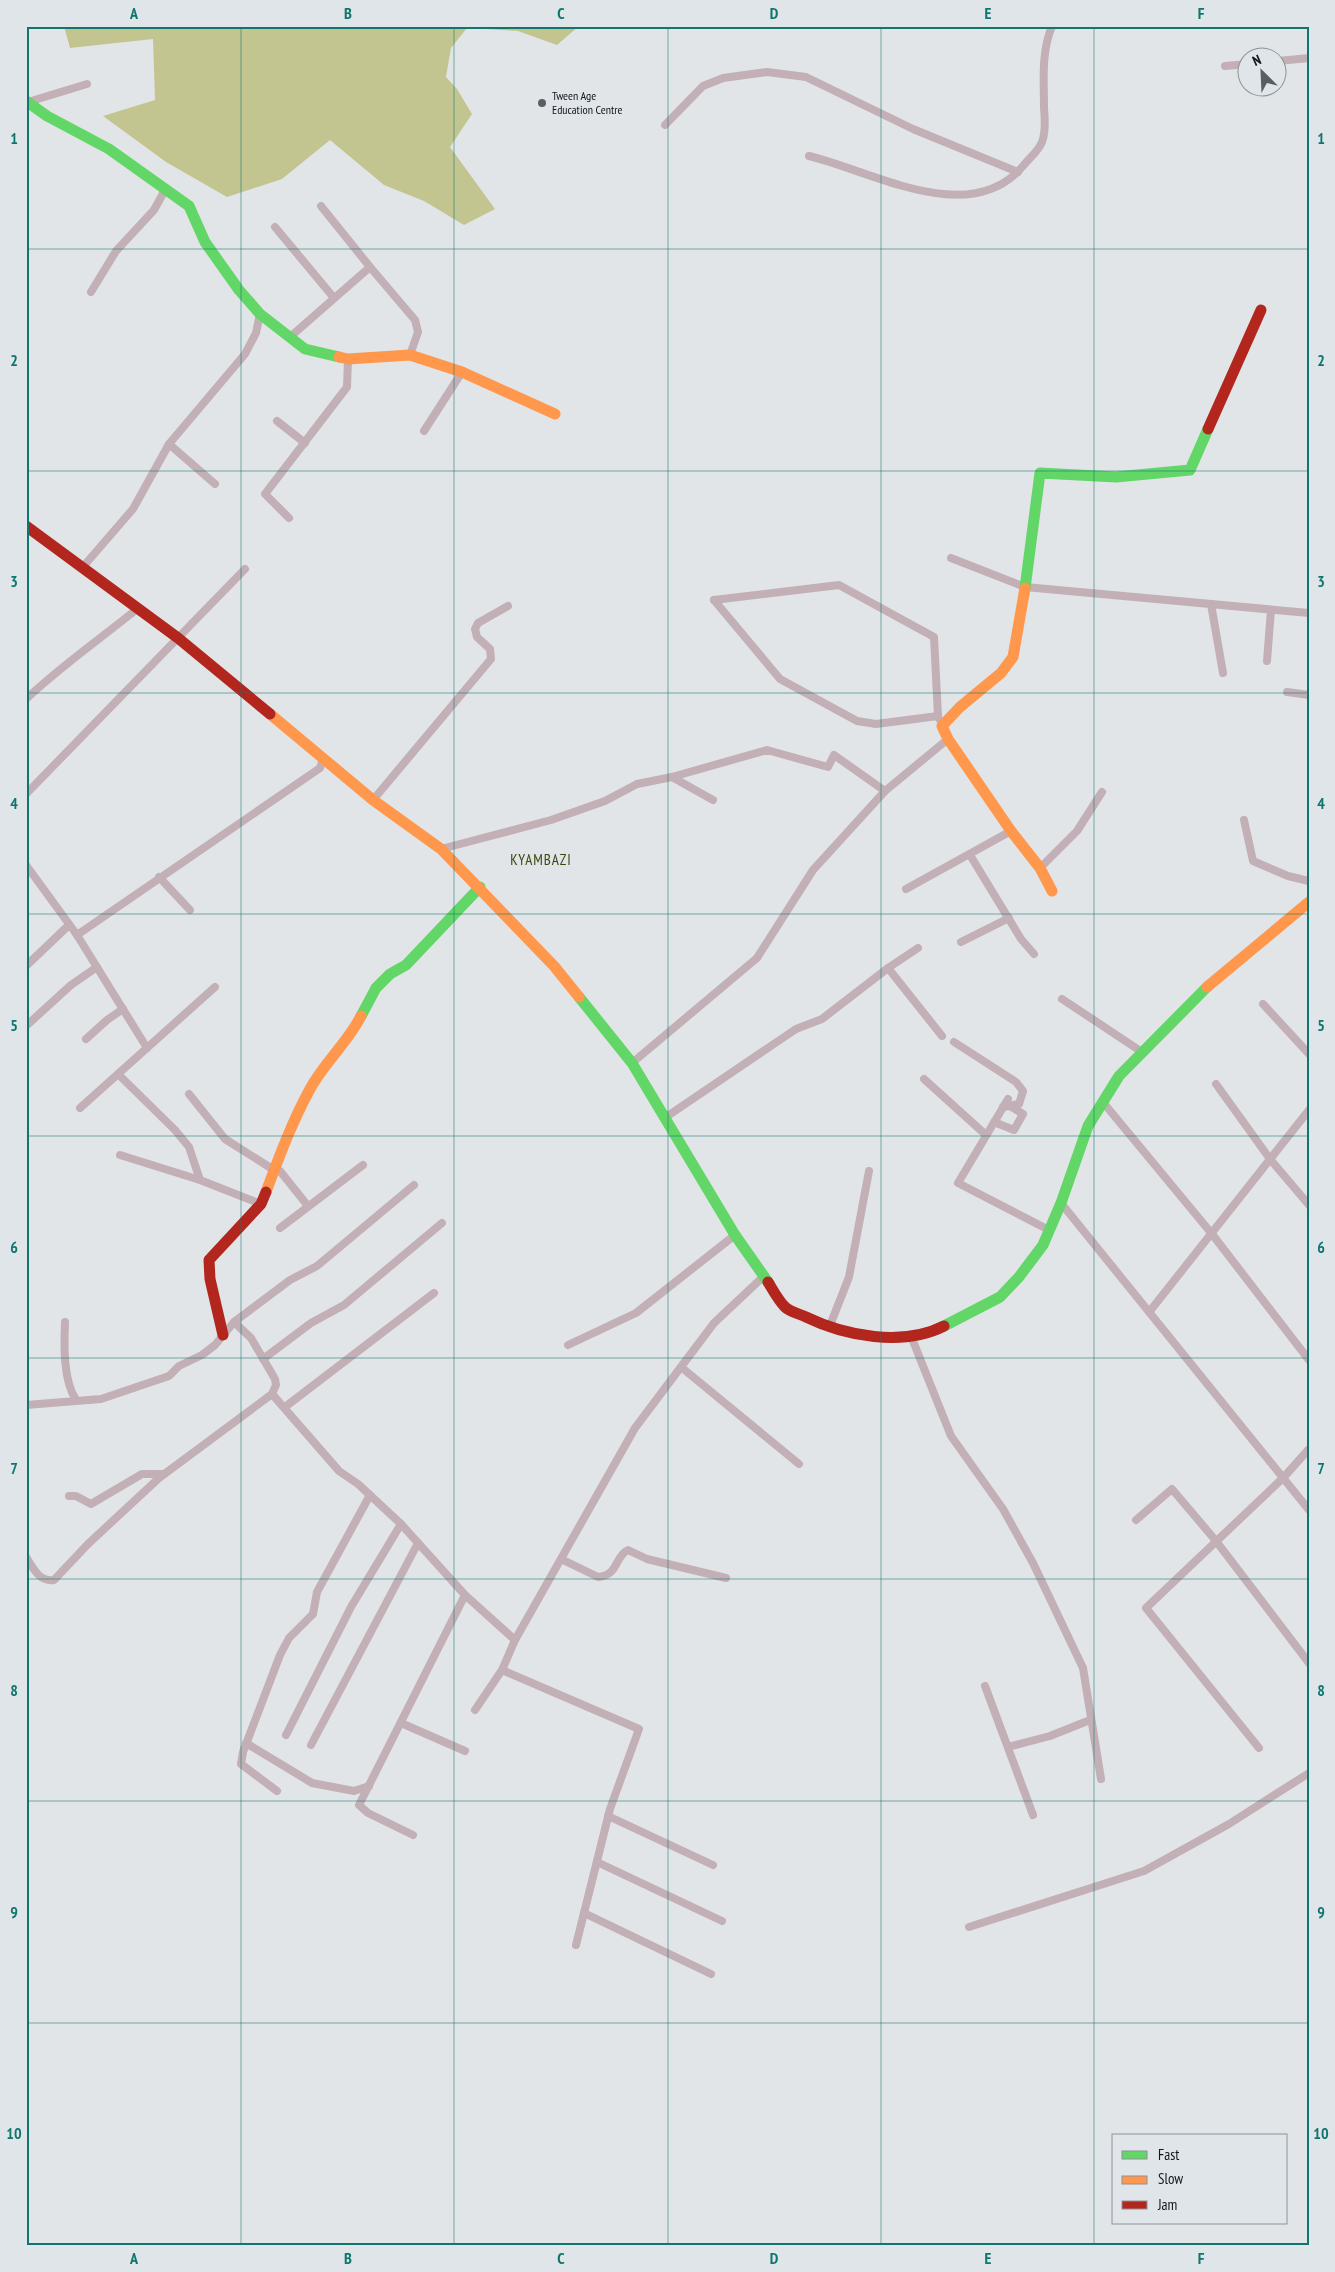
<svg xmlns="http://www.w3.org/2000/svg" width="1335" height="2272" viewBox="0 0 1335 2272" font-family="'PT Sans Narrow',sans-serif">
  <rect width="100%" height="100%" fill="#e2e5e8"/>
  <!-- forest -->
  <polygon fill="#c2c590" points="64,26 579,26 557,45 518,31 467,28 451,48 446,77 457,89 472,114 450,147 495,209 464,225 424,201 384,185 330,140 282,179 227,197 166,162 103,116 155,100 153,39 70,48"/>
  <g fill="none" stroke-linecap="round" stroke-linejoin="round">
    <!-- street -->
    <g stroke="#c3afb6" stroke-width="8">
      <polyline points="1278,61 1309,58"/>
      <polyline points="1225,66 1248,64"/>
      <polyline points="28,102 87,84"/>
      <polyline points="665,125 703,86 723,78 767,72 806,77 913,129 1018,172"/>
      <path d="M809,156C872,171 970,229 1023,166C1029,158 1038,152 1042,142C1046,132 1045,119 1044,108C1044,80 1041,53 1052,26"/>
      <polyline points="321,206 370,267 415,320 418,332 410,355"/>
      <polyline points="275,227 334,298"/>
      <polyline points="91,292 116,251 154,210 166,188"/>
      <polyline points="290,337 370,267"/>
      <polyline points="277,421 305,443"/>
      <polyline points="424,431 462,372"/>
      <polyline points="169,444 215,484"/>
      <polyline points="289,518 265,494 347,387 348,359"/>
      <polyline points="951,558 1025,587 1309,613"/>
      <polyline points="82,568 133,509 169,444 245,354 256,333 260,314"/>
      <polyline points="714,600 839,585 934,637 938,716"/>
      <polyline points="714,600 780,679 857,721 876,724 938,716 939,719"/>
      <polyline points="1211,604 1223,673"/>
      <polyline points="1267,661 1271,610"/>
      <polyline points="1287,692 1309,695"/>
      <path d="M26,699C61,666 100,639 137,609"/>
      <polyline points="672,777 713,800"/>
      <polyline points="26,794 245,569"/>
      <polyline points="373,800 491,659 490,649 477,637 475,629 478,623 508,606"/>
      <polyline points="1244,820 1253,861 1288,876 1309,881"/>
      <polyline points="441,849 551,820 605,801 637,784 672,777 767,750 828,767 834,755 885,791"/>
      <polyline points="970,855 1021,939 1034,954"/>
      <polyline points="26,865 77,935 147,1048"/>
      <polyline points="1040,868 1077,831 1102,792"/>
      <polyline points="159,877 190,910"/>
      <polyline points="906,889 1011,831"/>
      <polyline points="77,935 320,768 323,759"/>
      <polyline points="961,942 1009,918"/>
      <polyline points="26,966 69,925"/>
      <polyline points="888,968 942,1036"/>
      <polyline points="1062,999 1142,1052"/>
      <polyline points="1263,1004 1309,1054"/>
      <polyline points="26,1026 71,985 97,967"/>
      <polyline points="86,1039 107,1020 123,1009"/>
      <polyline points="954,1042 1016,1082 1023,1091 1019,1104 1003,1107 1010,1106 1023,1114 1014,1130 994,1122"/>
      <polyline points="632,1063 757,958 813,870 885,791 948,739"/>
      <polyline points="118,1074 175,1130 189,1147 200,1180"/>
      <polyline points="924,1079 986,1135"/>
      <polyline points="1216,1084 1270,1159 1309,1205"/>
      <polyline points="189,1094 225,1139 274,1170 280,1171 308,1206"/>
      <polyline points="1008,1099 958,1183 1049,1230"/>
      <polyline points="1102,1101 1212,1234 1309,1360"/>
      <polyline points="80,1108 215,987"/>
      <polyline points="666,1117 796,1029 822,1019 888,968 918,948"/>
      <polyline points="120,1155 200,1180 261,1204"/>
      <polyline points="1061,1203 1309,1510"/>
      <polyline points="280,1228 363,1165"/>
      <polyline points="1150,1311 1309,1110"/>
      <path d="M65,1322C64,1345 63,1380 76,1400"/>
      <polyline points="829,1328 849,1277 869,1171"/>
      <polyline points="911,1336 951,1436 1003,1509 1033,1563 1083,1668 1101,1779"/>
      <polyline points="568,1345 636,1313 735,1235"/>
      <polyline points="263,1359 311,1323 344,1305 442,1223"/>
      <polyline points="681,1367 799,1464"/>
      <polyline points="272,1394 339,1471 358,1484 401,1524 465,1595 515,1640"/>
      <polyline points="26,1405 101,1399 169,1376 179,1366 202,1355 215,1345 234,1322 290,1280 317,1266 414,1185"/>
      <polyline points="285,1407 434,1293"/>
      <polyline points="69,1496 76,1496 91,1504 142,1474 164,1474"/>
      <polyline points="1136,1520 1172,1489 1216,1541 1309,1663"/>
      <path d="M26,1557C33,1568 39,1582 54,1580L88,1544L159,1478L272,1394L276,1385L275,1379L251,1338L234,1322"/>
      <path d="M561,1559L598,1577C619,1575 614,1557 628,1550L647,1559L726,1578"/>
      <polyline points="502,1670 639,1729 610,1809 576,1945"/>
      <polyline points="985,1686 1033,1815"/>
      <polyline points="475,1710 502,1670 515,1640 635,1428 714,1323 763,1277"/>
      <polyline points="401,1723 465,1751"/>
      <polyline points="286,1735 351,1607 401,1524"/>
      <polyline points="246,1743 312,1783 354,1791 369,1786"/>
      <polyline points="311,1745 418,1543"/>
      <polyline points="1008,1747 1050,1736 1090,1720"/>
      <polyline points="1259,1748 1146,1608 1283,1478 1309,1449"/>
      <polyline points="277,1791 241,1764 243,1752 280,1655 289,1638 313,1614 317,1592 370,1495"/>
      <polyline points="608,1816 713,1865"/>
      <polyline points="413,1835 368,1813 359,1805 465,1595"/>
      <polyline points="597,1862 722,1921"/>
      <polyline points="584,1913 711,1974"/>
      <polyline points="969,1927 1144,1871 1229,1824 1309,1773"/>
    </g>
    <!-- fast -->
    <g stroke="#63d668" stroke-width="11">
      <polyline points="26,101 47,116 109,149 189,206 205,242 239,290 260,314 305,349 339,357"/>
      <polyline points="1025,588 1040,473 1116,477 1190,470 1208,429"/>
      <polyline points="579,997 632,1063 735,1235 768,1282"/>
      <polyline points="361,1016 376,988 390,974 406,965 480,887"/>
      <polyline points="944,1326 1000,1297 1019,1277 1043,1245 1061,1203 1088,1126 1119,1076 1207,987"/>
    </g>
    <!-- slow -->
    <g stroke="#ff974d" stroke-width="11">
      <polyline points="339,357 348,359 410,355 462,372 555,414"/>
      <polyline points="1025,588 1013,657 1001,673 960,707 942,726 948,739 1011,831 1040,868 1052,891"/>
      <polyline points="270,714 373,800 441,849 554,966 579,997"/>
      <polyline points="1207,987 1309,902"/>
      <path d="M266,1192C279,1157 292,1122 310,1089C324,1063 348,1042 361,1016"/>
    </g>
    <!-- jam -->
    <g stroke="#b3261e" stroke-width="11">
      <polyline points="1208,429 1261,310"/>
      <polyline points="26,526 178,638 270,714"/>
      <path d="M768,1282C773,1290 778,1300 785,1307C790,1312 800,1314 806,1317C845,1336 903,1347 944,1326"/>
      <polyline points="223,1335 210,1279 209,1260 261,1204 266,1192"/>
    </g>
  </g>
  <!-- grid -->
  <path fill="none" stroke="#0f766e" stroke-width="1" stroke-opacity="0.55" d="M241,26V2246M454,26V2246M668,26V2246M881,26V2246M1094,26V2246M26,249H1309M26,471H1309M26,693H1309M26,914H1309M26,1136H1309M26,1358H1309M26,1579H1309M26,1801H1309M26,2023H1309"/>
  <!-- markers -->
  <circle fill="#5b5e60" stroke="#e0e5ea" stroke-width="2" cx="542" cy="103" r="5"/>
  <g text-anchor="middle" stroke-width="4" stroke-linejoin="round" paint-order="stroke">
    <!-- poi labels -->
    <g font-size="12" fill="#131517" stroke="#e0e5ea" text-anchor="start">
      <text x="552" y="100">Tween Age<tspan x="552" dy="14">Education Centre</tspan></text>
    </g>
    <!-- quarter labels -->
    <g font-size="15" letter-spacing="1" fill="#3e4609" stroke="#e0e5ea">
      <text x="541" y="865">KYAMBAZI</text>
    </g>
  </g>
  <!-- border -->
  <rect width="1335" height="2272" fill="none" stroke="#e0e5ea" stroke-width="55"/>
  <!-- legend -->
  <rect x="1112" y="2134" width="175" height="90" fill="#e0e5ea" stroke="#8e9296"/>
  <rect x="1122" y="2151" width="25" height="8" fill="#63d668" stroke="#8e9296"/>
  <text x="1158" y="2160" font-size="15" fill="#131517">Fast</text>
  <rect x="1122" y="2176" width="25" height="8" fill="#ff974d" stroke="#8e9296"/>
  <text x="1158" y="2184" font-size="15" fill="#131517">Slow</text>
  <rect x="1122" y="2201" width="25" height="8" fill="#b3261e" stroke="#8e9296"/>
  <text x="1158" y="2210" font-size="15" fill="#131517">Jam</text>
  <!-- north arrow -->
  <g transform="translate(1262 72) rotate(336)"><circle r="24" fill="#e0e5ea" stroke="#8e9296"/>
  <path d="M0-4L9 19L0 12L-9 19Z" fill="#5b5e60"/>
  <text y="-8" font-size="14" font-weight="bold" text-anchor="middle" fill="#131517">N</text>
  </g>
  <rect x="28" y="28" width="1280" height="2216" fill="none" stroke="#0f766e" stroke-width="2"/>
  <g font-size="16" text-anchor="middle" font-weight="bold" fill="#0f766e">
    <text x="134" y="19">A</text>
    <text x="348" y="19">B</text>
    <text x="561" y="19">C</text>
    <text x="774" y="19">D</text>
    <text x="988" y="19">E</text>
    <text x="1201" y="19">F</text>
    <text x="14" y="144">1</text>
    <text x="1321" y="144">1</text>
    <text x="14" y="366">2</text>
    <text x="1321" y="366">2</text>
    <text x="14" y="587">3</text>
    <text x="1321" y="587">3</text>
    <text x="14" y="809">4</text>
    <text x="1321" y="809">4</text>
    <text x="14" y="1031">5</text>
    <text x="1321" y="1031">5</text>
    <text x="14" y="1253">6</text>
    <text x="1321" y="1253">6</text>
    <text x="14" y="1474">7</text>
    <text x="1321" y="1474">7</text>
    <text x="14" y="1696">8</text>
    <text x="1321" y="1696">8</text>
    <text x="14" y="1918">9</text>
    <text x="1321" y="1918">9</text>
    <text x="14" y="2139">10</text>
    <text x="1321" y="2139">10</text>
    <text x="134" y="2264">A</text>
    <text x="348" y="2264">B</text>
    <text x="561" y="2264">C</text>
    <text x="774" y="2264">D</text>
    <text x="988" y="2264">E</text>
    <text x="1201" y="2264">F</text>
  </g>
</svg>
